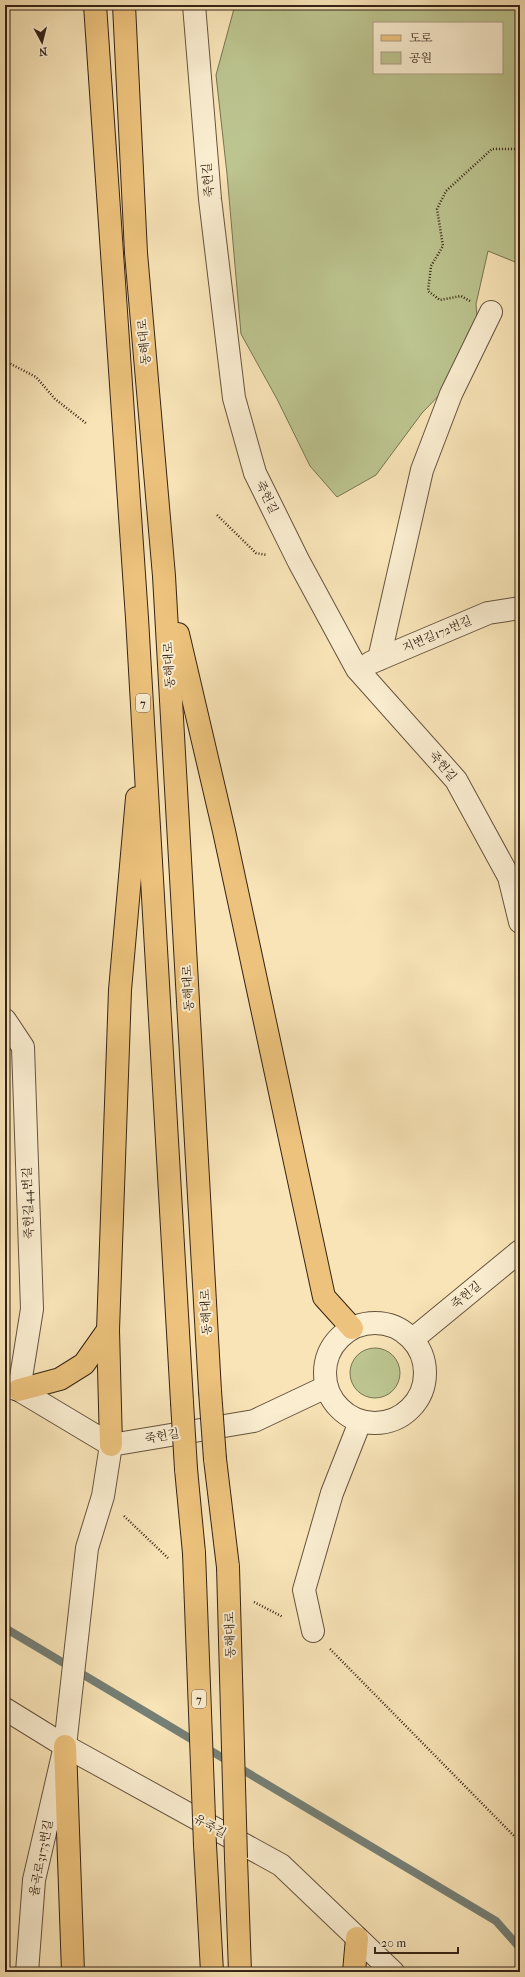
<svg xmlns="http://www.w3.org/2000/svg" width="525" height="1977" viewBox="0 0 525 1977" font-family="'IM FELL French Canon','Noto Serif KR',serif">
  <rect width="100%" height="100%" fill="#f8e4b7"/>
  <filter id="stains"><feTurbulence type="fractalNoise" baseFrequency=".005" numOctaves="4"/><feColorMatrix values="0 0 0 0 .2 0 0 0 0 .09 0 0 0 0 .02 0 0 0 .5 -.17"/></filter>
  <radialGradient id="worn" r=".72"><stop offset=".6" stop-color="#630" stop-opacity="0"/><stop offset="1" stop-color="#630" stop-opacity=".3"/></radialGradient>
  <!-- green -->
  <g fill="#bcc48f" stroke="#787452" fill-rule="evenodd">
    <path d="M235,5H520V264L488,251L476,304L480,353L422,413L376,475L337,497L310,466L277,399L241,334L227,174L216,75ZM374,23H502V73H374Z"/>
    <circle cx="375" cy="1373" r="25"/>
  </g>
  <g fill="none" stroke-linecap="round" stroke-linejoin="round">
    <!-- stream -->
    <polyline stroke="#757f76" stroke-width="8" points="5,1628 496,1921 520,1948"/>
    <defs>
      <g id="minor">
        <polyline points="194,5 210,199 234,398 255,473 299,562 357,669 456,780 509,877 520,922"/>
        <polyline points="379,659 422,470 451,394 491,312"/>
        <polyline points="370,663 488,613 520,608"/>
        <polyline points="5,1020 23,1047 32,1309 19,1390"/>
        <circle cx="375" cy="1373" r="50"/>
        <polyline points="413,1339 520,1251"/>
        <polyline points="5,1386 19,1390 111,1445 254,1421 326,1387"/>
        <polyline points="313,1631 304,1590 332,1493 360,1422"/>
        <polyline points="5,1709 65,1746 281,1865 393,1972"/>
        <polyline points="27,1972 34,1880 65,1746 87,1548 103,1496 111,1445"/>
      </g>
      <g id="major">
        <polyline points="95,5 137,618 182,1402"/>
        <polyline points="124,5 136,253 164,576 210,1391"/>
        <polyline points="178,634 224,831 324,1297 352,1328"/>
        <polyline points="19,1390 60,1379 84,1364 108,1330"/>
        <polyline points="111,1445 108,1330 120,990 137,798"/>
        <polyline points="215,1459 228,1567"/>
        <polyline points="186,1469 194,1553"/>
        <polyline points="65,1746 73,1972"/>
        <polyline points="205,1845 212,1972"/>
        <polyline points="236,1858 240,1972"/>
        <polyline points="354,1972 357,1938"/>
      </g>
    </defs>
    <!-- minor casing -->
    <use href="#minor" stroke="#66533e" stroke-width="24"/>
    <!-- major casing -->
    <use href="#major" stroke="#352315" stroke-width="24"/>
    <!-- path -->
    <g stroke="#352315" stroke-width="2.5" stroke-dasharray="1 2" stroke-linecap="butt">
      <polyline points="470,301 461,296 440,300 428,291 431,266 443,246 437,209 446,191 492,149 520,149"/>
      <polyline points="5,361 36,377 55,399 87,424"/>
      <polyline points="217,515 256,553 267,555"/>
      <polyline points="124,1516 168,1558"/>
      <polyline points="254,1602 283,1617"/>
      <polyline points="330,1649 520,1842"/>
      <polyline points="5,1867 10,1870"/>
    </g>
    <!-- minor -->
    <use href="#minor" stroke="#faedd0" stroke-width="22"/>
    <!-- major -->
    <use href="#major" stroke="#ecc27c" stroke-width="22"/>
    <defs>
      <g id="major-bridge">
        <polyline points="210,1391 215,1459"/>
        <polyline points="182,1402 186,1469"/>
        <polyline points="194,1553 205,1845"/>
        <polyline points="228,1567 236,1858"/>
      </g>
    </defs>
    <!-- major-bridge casing -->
    <use href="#major-bridge" stroke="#352315" stroke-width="24" stroke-linecap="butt"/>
    <!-- major-bridge -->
    <use href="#major-bridge" stroke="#ecc27c" stroke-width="22"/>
  </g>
  <g text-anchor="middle" stroke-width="4" stroke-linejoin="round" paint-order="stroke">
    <!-- shield labels -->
    <g fill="#faedd0" stroke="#70604d" stroke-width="1">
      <rect x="136" y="694" width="14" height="18" rx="3"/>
      <rect x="192" y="1690" width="14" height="18" rx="3"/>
    </g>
    <g font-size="11" font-weight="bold" fill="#352315">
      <text x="143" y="707">7</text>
      <text x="199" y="1703">7</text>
    </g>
    <!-- street labels -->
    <g font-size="12" fill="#352315" stroke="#faedd0">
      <text transform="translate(208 180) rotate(-95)" y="4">죽헌길</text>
      <text transform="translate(144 342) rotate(-95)" y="4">동해대로</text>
      <text transform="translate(267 497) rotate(64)" y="4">죽헌길</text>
      <text transform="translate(437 634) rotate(-23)" y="4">지변길172번길</text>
      <text transform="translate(169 665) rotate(-93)" y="4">동해대로</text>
      <text transform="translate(443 766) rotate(50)" y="4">죽헌길</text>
      <text transform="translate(188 988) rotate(-93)" y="4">동해대로</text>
      <text transform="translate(28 1203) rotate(-92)" y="4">죽헌길44번길</text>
      <text transform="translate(466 1295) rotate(-40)" y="4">죽헌길</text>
      <text transform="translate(206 1312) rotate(-93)" y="4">동해대로</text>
      <text transform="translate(162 1436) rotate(-10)" y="4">죽헌길</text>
      <text transform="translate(230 1635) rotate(-91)" y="4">동해대로</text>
      <text transform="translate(210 1826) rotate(29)" y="4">유죽길</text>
      <text transform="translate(41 1858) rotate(-79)" y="4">율곡로3173번길</text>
    </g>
  </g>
  <!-- margin -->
  <rect width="525" height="1977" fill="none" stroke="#f8e4b7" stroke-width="20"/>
  <rect x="6" y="6" width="513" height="1965" fill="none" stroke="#352315" stroke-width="2"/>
  <rect x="10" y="10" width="505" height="1957" fill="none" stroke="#352315"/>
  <!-- legend -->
  <rect x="373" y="22" width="130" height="52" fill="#faedd0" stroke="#ab9c85"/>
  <rect x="381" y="35" width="20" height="6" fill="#ecc27c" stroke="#ab9c85"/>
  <text x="409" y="42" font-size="12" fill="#352315">도로</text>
  <rect x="381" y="52" width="20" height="12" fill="#bcc48f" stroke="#ab9c85"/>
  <text x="409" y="62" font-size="12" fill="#352315">공원</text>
  <!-- north arrow -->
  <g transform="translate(42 42) rotate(173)" stroke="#faedd0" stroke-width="3" paint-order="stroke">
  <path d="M0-3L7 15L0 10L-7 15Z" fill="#352315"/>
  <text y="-6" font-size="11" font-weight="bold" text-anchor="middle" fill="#352315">N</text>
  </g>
  <!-- scale -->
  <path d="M375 1947v6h83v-6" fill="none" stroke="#352315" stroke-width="2"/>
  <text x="381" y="1947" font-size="12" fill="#352315" stroke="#faedd0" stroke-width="3" paint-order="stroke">20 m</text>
  <rect width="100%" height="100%" filter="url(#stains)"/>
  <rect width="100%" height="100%" fill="url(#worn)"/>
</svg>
